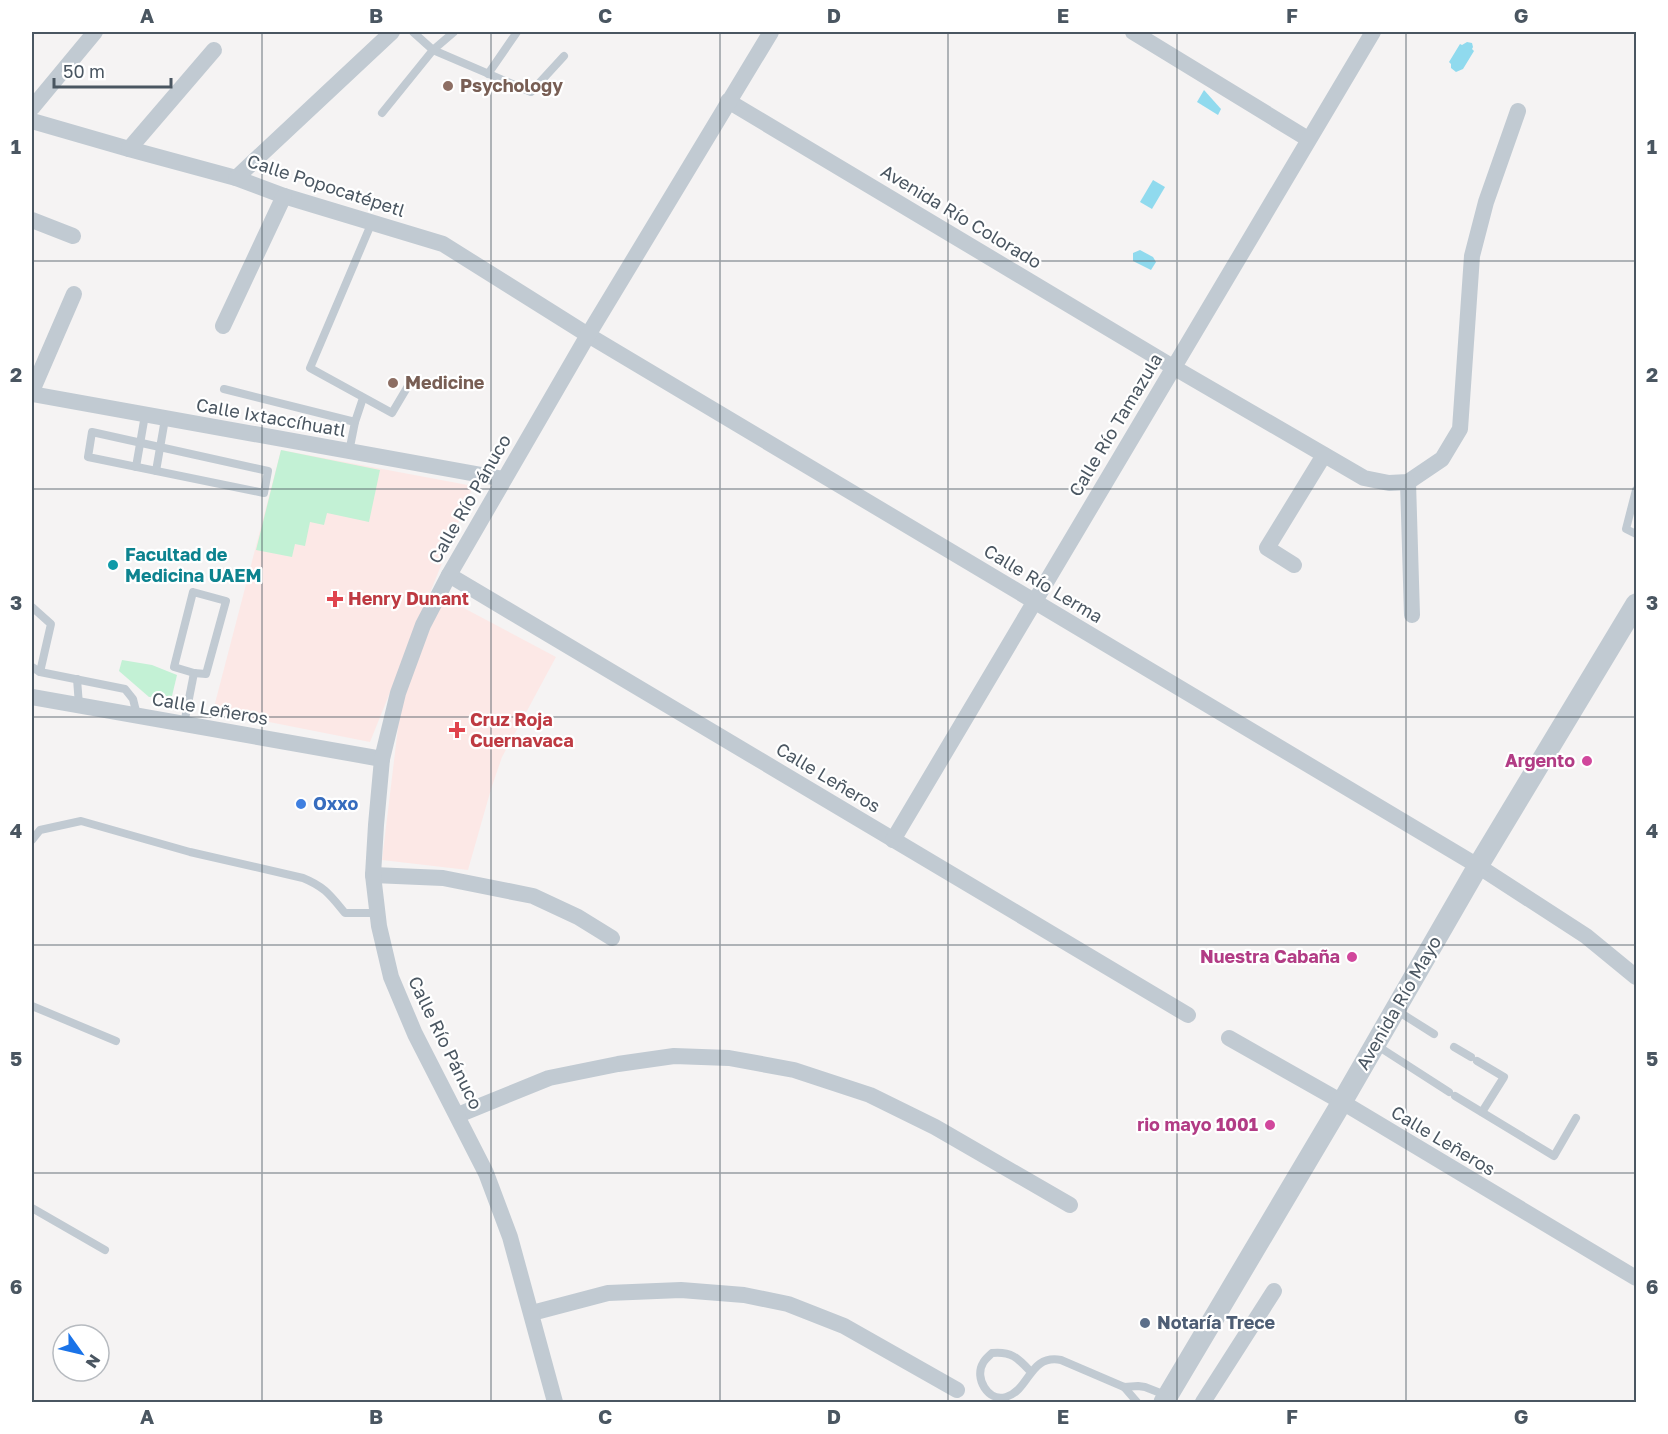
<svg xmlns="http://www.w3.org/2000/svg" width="1668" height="1434" viewBox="0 0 1668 1434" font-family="'Golos Text',sans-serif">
  <rect width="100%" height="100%" fill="#f5f3f3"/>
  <!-- medical -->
  <g fill="#fce8e6">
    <polygon points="281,450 473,486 370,742 213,711"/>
    <polygon points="443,597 556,657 502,757 491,789 468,870 382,860 401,703 407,685"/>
  </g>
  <!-- green -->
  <g fill="#c3f1d5">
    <polygon points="281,450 380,470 369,522 327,513 324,525 310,522 305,546 295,544 292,557 256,550"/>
    <polygon points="122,660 152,665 177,675 172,696 149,697 119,671"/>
  </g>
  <!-- water -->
  <g fill="#90daee">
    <polygon points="1467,42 1472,43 1473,47 1472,49 1474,51 1463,69 1456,72 1451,68 1451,64 1449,62 1460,44 1462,45"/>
    <polygon points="1204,90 1221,109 1218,115 1197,102"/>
    <polygon points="1153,180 1165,187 1152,209 1140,202"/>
    <polygon points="1140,250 1153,257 1156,262 1151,270 1133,261 1133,253"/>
  </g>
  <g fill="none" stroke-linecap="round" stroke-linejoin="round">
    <!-- service -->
    <g stroke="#c1cad2" stroke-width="8">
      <polyline points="454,32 433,50 531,92 564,56"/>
      <polyline points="488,74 517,32"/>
      <polyline points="382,113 433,50 413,32"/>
      <polyline points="372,222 310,368 392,413 408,386"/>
      <polyline points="224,389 355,422 363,398"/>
      <polygon points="92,432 268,471 264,493 88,457"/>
      <polyline points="349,452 355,422"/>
      <polyline points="136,467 145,415"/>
      <polyline points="156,471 165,419"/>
      <polyline points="1636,490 1626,529 1636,534"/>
      <polygon points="193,592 226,601 206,674 194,673 174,667"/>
      <polyline points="32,607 51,624 40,672"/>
      <polyline points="32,667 40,672 125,689 133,699 137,715"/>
      <polyline points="77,679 79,705"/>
      <polyline points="184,724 194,673"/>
      <path d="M32,840L40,830L81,821L190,852L303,878C325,887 330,895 345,913H378"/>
      <polyline points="32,1006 116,1041"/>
      <polyline points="1396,1010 1434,1034"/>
      <polyline points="1376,1045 1449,1092"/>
      <polyline points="1454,1047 1471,1057"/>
      <polyline points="1477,1061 1504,1077 1482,1112"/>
      <polyline points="1455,1096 1554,1156 1576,1118"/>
      <polyline points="32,1208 105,1250"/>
      <path d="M1030,1371C1018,1358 1011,1351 992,1353C989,1356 985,1359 983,1363C974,1378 988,1402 1006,1397C1030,1390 1029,1354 1061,1360L1124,1387L1138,1386L1145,1387L1168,1396"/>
      <polyline points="1124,1387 1137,1402"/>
    </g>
    <!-- minor -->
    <g stroke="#c1cad2" stroke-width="16">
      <polyline points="1133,32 1308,139"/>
      <polyline points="728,101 1173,367 1364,478 1389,483 1408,482 1442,459 1460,429 1472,256 1486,202 1518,111"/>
      <polyline points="32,108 95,32"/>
      <polyline points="32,121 129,149 236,178 284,196 443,244 588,335 1478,866 1586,936 1636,977"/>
      <polyline points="129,149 214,50"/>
      <polyline points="236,178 392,32"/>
      <polyline points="32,220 73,236"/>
      <polyline points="223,326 284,196"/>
      <polyline points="32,391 74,294"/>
      <polyline points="32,394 504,479"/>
      <polyline points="1408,482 1412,615"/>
      <polyline points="1294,565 1267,548 1324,455"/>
      <polyline points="449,575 1188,1015"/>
      <polyline points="32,697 382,759"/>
      <polyline points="893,840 1373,32"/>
      <polyline points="373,875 443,878 533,896 578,917 612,938"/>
      <polyline points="1229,1038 1342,1102 1636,1278"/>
      <polyline points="458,1115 549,1078 618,1064 674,1056 729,1058 794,1070 870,1095 935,1127 1070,1205"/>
      <polyline points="532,1313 608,1293 681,1290 744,1295 788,1304 844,1326 957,1390"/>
      <polyline points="555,1402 510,1237 486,1173 415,1034 391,977 379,926 373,875 376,825 382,759 398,693 423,625 449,575 588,335 771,32"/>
      <polyline points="1203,1402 1274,1291"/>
    </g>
    <!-- tertiary -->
    <polyline stroke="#c1cad2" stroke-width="21" points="1164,1402 1342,1102 1478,866 1636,604"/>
  </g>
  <!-- grid -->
  <path fill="none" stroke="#4a5661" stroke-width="1.5" stroke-opacity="0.55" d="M262,32V1402M491,32V1402M720,32V1402M948,32V1402M1177,32V1402M1406,32V1402M32,261H1636M32,489H1636M32,717H1636M32,945H1636M32,1173H1636"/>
  <!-- markers -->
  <g fill="#8d6e63" stroke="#fff" stroke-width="2">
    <circle cx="448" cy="86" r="6"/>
    <circle cx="393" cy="383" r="6"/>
  </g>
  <circle fill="#0f9aa8" stroke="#fff" stroke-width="2" cx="113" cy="565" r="6"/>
  <g fill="#e0444e" stroke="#fff" stroke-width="2">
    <path d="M332 590h6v6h6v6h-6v6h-6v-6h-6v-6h6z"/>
    <path d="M454 721h6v6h6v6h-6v6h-6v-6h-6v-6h6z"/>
  </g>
  <g fill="#d1479c" stroke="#fff" stroke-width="2">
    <circle cx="1587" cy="761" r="6"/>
    <circle cx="1352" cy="957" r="6"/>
    <circle cx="1270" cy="1125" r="6"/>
  </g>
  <circle fill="#3f7fe0" stroke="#fff" stroke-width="2" cx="301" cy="804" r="6"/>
  <circle fill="#5c6f8a" stroke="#fff" stroke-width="2" cx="1145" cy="1323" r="6"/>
  <g text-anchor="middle" stroke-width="4.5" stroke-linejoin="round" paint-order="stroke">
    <!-- education labels -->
    <g font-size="18" font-weight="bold" fill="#785e54" stroke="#fff" text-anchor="start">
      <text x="460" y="92">Psychology</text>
      <text x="405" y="389">Medicine</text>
    </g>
    <!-- street labels -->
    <g font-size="18" fill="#4a5661" stroke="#fff">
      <text transform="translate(326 186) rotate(18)" y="6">Calle Popocatépetl</text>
      <text transform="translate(961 217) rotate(31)" y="6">Avenida Río Colorado</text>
      <text transform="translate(271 418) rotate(10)" y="6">Calle Ixtaccíhuatl</text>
      <text transform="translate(1116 425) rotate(-59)" y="6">Calle Río Tamazula</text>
      <text transform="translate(470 499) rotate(-60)" y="6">Calle Río Pánuco</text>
      <text transform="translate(1043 584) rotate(31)" y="6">Calle Río Lerma</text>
      <text transform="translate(210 709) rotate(10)" y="6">Calle Leñeros</text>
      <text transform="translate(828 778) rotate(31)" y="6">Calle Leñeros</text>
      <text transform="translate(1399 1003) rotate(-60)" y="6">Avenida Río Mayo</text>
      <text transform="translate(445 1043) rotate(64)" y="6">Calle Río Pánuco</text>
      <text transform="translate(1443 1141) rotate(31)" y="6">Calle Leñeros</text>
    </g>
    <!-- culture labels -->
    <g font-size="18" font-weight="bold" fill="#0d838f" stroke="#fff" text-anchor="start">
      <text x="125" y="561">Facultad de<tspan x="125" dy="21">Medicina UAEM</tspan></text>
    </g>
    <!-- health labels -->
    <g font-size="18" font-weight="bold" fill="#be3a42" stroke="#fff" text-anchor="start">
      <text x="348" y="605">Henry Dunant</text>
      <text x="470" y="726">Cruz Roja<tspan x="470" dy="21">Cuernavaca</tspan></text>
    </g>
    <!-- hotel labels -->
    <g font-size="18" font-weight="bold" fill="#b23c85" stroke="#fff" text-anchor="end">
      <text x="1575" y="767">Argento</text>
      <text x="1340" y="963">Nuestra Cabaña</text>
      <text x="1258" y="1131">rio mayo 1001</text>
    </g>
    <!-- shop labels -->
    <g font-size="18" font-weight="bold" fill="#366cbe" stroke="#fff" text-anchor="start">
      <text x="313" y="810">Oxxo</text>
    </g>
    <!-- service labels -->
    <g font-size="18" font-weight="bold" fill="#4e5e75" stroke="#fff" text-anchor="start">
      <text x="1157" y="1329">Notaría Trece</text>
    </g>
  </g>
  <!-- border -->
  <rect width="1668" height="1434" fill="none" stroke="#ffffff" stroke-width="66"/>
  <!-- north arrow -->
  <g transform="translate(81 1353) rotate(124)"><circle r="28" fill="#ffffff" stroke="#b7bbc0" stroke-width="1.5"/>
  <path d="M0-4.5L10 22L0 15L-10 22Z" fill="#1a73e8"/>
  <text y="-9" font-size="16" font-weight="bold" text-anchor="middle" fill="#4a5661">N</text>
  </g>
  <!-- scale -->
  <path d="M54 78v9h117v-9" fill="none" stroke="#4a5661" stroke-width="3"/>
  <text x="63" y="78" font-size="18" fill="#4a5661" stroke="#ffffff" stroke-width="4.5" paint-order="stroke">50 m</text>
  <rect x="33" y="33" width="1602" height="1368" fill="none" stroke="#4a5661" stroke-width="2"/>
  <g font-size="20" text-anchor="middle" font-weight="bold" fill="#4a5661">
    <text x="147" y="23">A</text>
    <text x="376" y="23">B</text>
    <text x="605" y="23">C</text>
    <text x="834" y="23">D</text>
    <text x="1063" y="23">E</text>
    <text x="1292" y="23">F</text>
    <text x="1521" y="23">G</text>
    <text x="16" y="154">1</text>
    <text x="1652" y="154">1</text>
    <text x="16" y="382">2</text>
    <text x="1652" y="382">2</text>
    <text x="16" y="610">3</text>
    <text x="1652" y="610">3</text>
    <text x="16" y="838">4</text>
    <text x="1652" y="838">4</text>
    <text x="16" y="1066">5</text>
    <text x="1652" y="1066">5</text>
    <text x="16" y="1294">6</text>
    <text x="1652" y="1294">6</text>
    <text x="147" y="1424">A</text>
    <text x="376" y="1424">B</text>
    <text x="605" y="1424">C</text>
    <text x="834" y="1424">D</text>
    <text x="1063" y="1424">E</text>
    <text x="1292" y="1424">F</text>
    <text x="1521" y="1424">G</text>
  </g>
</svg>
